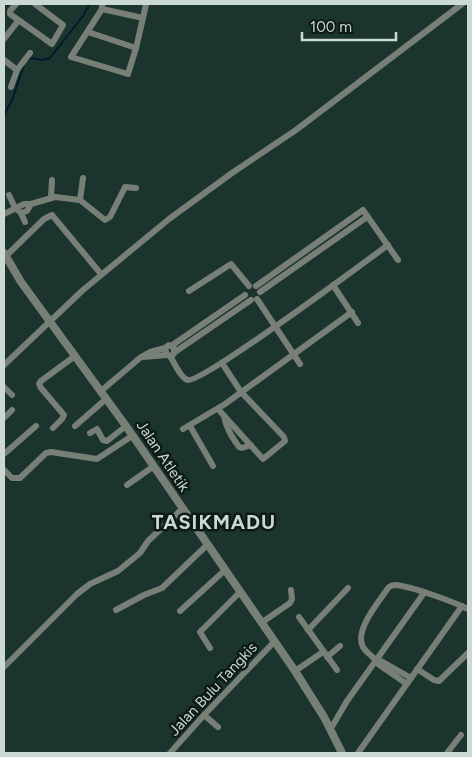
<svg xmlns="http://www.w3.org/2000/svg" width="472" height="757" viewBox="0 0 472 757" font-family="Figtree,sans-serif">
  <rect width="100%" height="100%" fill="#1b352e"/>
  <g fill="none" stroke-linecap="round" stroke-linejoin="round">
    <!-- stream -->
    <g stroke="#001a2e" stroke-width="2">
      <polyline points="28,60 30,58 43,60 50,58 83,16 90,4"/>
      <polyline points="4,115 12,100 24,65"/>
    </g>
    <!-- minor -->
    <g stroke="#787f77" stroke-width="6">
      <polyline points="16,4 10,11 10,14 52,44 63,25 35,4"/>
      <polyline points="102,4 102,9 71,57 128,74 136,48"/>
      <polyline points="102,9 143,18 146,4"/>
      <polyline points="88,32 136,48 143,18"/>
      <polyline points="4,39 18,21"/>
      <polyline points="4,60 17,70 30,53"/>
      <polyline points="11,87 17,70"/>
      <polyline points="9,195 15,208 21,213 27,211 31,204"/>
      <polyline points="51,197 52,180"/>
      <polyline points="80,200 83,178"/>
      <polyline points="21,213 25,222"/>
      <polyline points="4,214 24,204 31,204 55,197 80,200 105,220 110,217 125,187 136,188"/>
      <polyline points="6,256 44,219 52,215 101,274"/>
      <polyline points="333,285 358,323"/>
      <polyline points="256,286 363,210 398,260"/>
      <polyline points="189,291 231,264 249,286"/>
      <polyline points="260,292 367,217"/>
      <polyline points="257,299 300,364"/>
      <polyline points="171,346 245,295"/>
      <polyline points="175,352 251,300"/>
      <path d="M170,356C174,362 181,379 188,380C202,383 365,262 388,245"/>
      <polyline points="143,357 167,355"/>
      <polyline points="4,365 83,290 169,219 232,173 296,130 462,4"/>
      <polyline points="4,387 12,395"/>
      <polyline points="101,391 141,357 150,352 165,348 169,345 174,348 174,353 172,356 167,355 165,348"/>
      <polyline points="218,409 263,459 285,441 284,437 241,392 222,363"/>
      <path d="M224,416C226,428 232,437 239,447L242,448L251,445"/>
      <polyline points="4,418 12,410"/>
      <polyline points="75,426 106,399"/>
      <polyline points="190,426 213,466"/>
      <polyline points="53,428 62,419 64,415 41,388 39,384 41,381 75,356"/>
      <polyline points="183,429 225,404 352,312"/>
      <polyline points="90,433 97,429 103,440 107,441 126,426"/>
      <polyline points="4,454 36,426"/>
      <polyline points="4,470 12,478 20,478 46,453 51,452 97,459 132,436"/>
      <polyline points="127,485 154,466"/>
      <polyline points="116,610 144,595 162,588 207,545"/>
      <polyline points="180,611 224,571"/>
      <polyline points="299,617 337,670"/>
      <polyline points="261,623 290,603 292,599 291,590"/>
      <polyline points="308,630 348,588"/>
      <polyline points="210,648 200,632 240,592"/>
      <polyline points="327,657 340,646"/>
      <polyline points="377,660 381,661 411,678"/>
      <polyline points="4,667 77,594 90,584 118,571 140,553 148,541 182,509"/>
      <polyline points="417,669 434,680 439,681 468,653"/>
      <polyline points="295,671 323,652"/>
      <path d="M407,684L378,664C375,657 367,654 363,647C354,630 379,602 388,588C391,586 391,585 395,585C411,586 454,602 468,609"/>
      <polyline points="204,715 218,727"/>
      <polyline points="330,730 347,701 424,593"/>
      <polyline points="170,753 204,715 274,642"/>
      <polyline points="358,753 462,606"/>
      <polyline points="447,753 461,735"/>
    </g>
    <!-- tertiary -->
    <polyline stroke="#787f77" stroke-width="8" points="4,253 21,282 126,426 295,671 324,717 342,753"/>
  </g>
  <g text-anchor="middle" stroke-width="5" stroke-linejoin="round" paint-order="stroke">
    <!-- street labels -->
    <g font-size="15" fill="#cad9d4" stroke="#0e1a17">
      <text transform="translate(163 456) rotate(56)" y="5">Jalan Atletik</text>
      <text transform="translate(213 689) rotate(-47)" y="5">Jalan Bulu Tangkis</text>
    </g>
    <!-- district labels -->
    <g font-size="20" font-weight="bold" letter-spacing="1" fill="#cad9d4" stroke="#0e1a17">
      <text x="214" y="529">TASIKMADU</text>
    </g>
  </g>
  <!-- border -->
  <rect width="472" height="757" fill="none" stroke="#cad9d4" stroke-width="10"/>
  <!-- scale -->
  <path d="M302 32v8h94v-8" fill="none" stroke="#cad9d4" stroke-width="2.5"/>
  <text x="310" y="32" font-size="15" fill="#cad9d4" stroke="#0e1a17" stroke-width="4" paint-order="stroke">100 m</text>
</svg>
